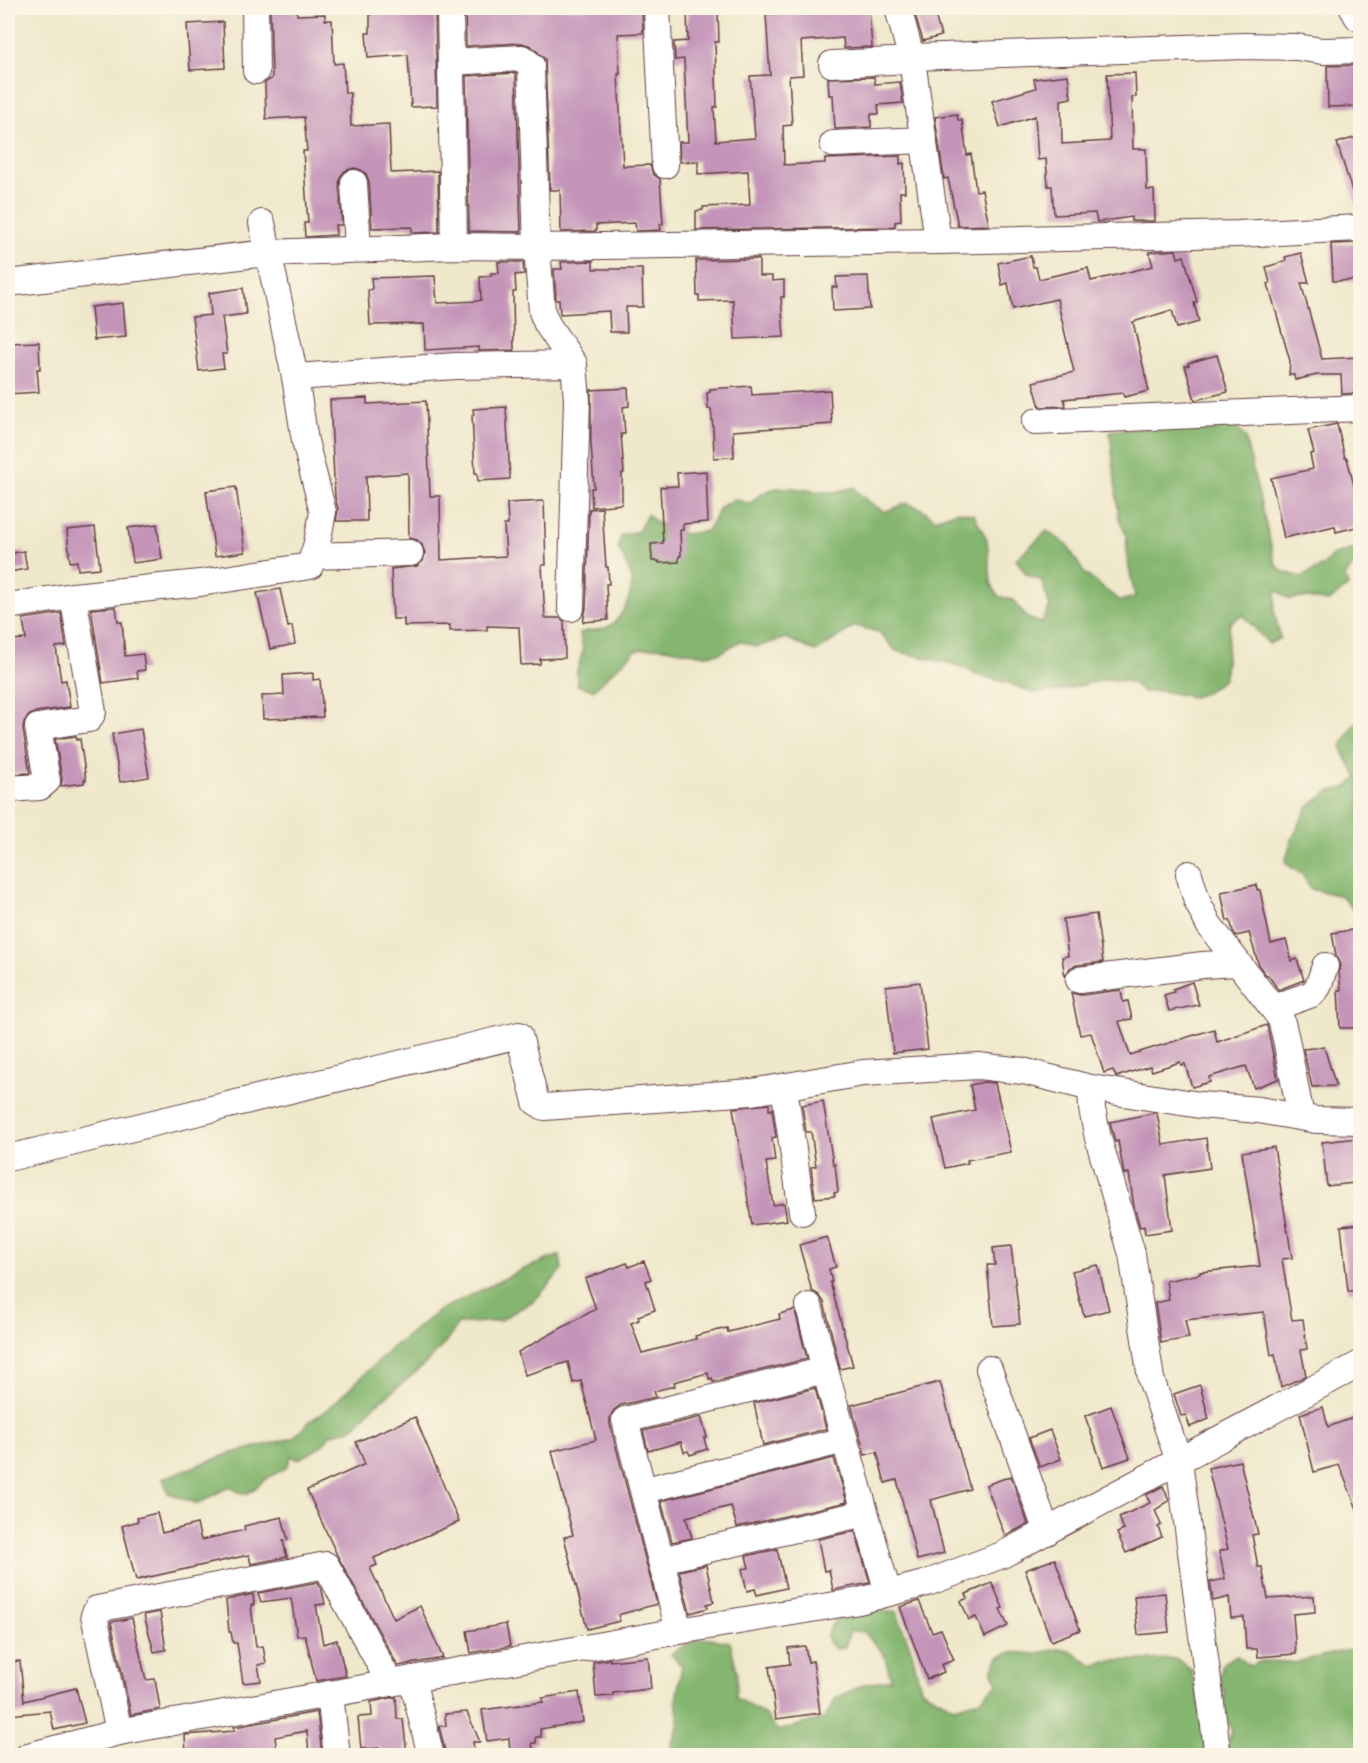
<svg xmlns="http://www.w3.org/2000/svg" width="1368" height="1763" viewBox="0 0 1368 1763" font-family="Itim,sans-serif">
  <rect width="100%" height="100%" fill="#fcf5e5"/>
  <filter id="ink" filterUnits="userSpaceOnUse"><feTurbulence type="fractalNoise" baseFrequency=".0167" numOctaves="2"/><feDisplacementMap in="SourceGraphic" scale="12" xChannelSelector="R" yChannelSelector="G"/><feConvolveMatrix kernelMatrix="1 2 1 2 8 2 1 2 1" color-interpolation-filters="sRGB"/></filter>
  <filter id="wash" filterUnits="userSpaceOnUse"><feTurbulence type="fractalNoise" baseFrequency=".008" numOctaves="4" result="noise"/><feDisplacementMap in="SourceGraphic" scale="24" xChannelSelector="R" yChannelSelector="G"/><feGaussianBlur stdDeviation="1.35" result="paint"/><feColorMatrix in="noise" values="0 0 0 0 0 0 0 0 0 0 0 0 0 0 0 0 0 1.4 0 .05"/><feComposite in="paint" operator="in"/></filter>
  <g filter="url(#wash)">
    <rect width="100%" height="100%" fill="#efe8cb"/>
    <!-- forest -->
    <g fill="#85b66f" stroke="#686a4d" stroke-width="1.5">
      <path d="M1216,422L1236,427L1245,437L1275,562L1281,571L1301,577L1323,566L1332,556L1360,547V565L1355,564L1345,576L1348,586L1328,602L1308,598L1289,599L1277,590L1274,610L1280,638L1269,644L1243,615L1230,622L1224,679L1205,693L1193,697L1162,691L1144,692L1131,682L1107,679L1057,691L1033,693L1009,683L981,676L957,665L896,651L879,632L855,626L816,652L786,638L757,647L740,641L720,653L706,655L658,647L636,650L593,690L577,685V671L583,651L580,633C589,630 600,631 608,627C622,619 631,598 632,583C632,572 623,557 618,548L621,535L638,531L647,514L657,523L685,534L707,531L721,507L734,499L750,504C777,475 798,493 831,492C838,492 847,489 854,487L860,495L884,512L907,503L922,509L935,519L958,511L974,515L987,540L991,583L998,596L1013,600L1027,618L1041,623L1050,607L1042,581L1026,574L1016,559L1047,531L1067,545L1084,573L1120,601L1135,597L1128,563L1126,535L1119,519L1110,431Z"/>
      <polygon points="1360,719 1360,917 1356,914 1342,896 1311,889 1302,874 1285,863 1291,841 1308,807 1330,791 1346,788 1358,777 1348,762 1341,747 1352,727"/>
      <path d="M560,1255L562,1270L535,1300L499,1321L458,1324C441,1355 403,1383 375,1405C367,1412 361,1423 352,1428C346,1432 337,1432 330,1435C327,1438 325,1443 321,1446C316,1450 304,1457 297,1459L291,1456L287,1467C280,1472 269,1476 262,1482C249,1493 246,1500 230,1486L198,1504L168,1493L163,1478L232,1453L293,1438L310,1421L327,1410L394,1346L440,1310L524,1269Z"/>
      <path d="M868,1611H896L912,1652L921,1689L954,1707L980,1700L998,1683L992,1670L999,1657L1012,1652L1034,1654L1058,1649L1070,1651L1094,1666L1105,1661L1177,1659L1191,1670L1200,1706L1207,1755H1153L1137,1747L1124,1756H660L669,1751L679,1724L676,1700L682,1666L671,1654C696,1636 701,1637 730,1642L737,1671L736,1698L764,1714L778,1731L825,1718L836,1698L863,1685L891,1679L884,1654L864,1632L850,1631L845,1647L835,1649L828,1642L827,1634L835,1619L849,1614Z"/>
      <polygon points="1352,1649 1360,1654 1360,1755 1230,1755 1226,1747 1232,1731 1220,1705 1225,1693 1219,1679 1223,1663 1237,1656 1250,1666 1262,1661 1296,1662"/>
    </g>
    <g id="blocks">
      <!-- building -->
      <g fill="#c595b9">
        <polygon points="270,8 296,8 297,15 325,14 325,20 332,20 334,64 343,63 345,93 350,93 351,126 389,124 391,173 438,171 439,232 412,233 412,227 372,228 369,182 366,174 361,170 354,168 345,171 340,177 339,184 342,225 335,225 336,235 305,237 304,223 308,223 303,151 307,151 304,117 266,119 265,83 272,78"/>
        <polygon points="370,8 435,8 437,106 411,107 408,55 368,58 366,33 370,33"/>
        <polygon points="465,8 642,8 643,33 618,34 620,74 618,74 623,166 650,165 653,174 660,179 663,224 660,224 661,230 636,231 635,223 596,225 596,231 561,232 560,190 550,190 545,59 531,46 522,43 466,46"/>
        <polygon points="843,8 869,8 872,47 844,48 843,38 801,41 803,75 789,76 792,125 783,126 784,165 825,163 825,159 900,156 900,164 904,163 905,192 900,192 901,221 895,222 895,226 889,227 696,230 696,211 703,210 703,207 750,205 748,171 698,174 698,161 680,162 679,142 688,142 684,59 675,60 674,42 688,41 687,11 718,10 719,42 715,42 717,107 714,107 716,141 755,138 750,76 770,75 766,14 843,10"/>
        <polygon points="913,8 933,8 941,36 923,41"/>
        <polygon points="223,22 225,68 190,70 187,24"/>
        <polygon points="1360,65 1360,106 1328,107 1327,66"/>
        <polygon points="516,73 521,232 469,231 466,76"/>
        <polygon points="1135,73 1136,97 1132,97 1133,149 1146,149 1147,190 1154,190 1155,221 1131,221 1131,217 1097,222 1095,213 1054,215 1052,186 1048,186 1046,159 1038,160 1035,116 1000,127 992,101 1036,88 1034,79 1068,75 1071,98 1061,100 1062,144 1110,141 1107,74"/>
        <polygon points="874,77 875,84 900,82 903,103 878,105 879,114 871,114 871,127 835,129 833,95 829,95 828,78"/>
        <polygon points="957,114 958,120 962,120 967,155 971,154 976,191 982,190 989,225 958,226 948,178 944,179 935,117"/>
        <polygon points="1360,136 1360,206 1357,207 1337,143"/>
        <polygon points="1360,243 1360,280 1333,281 1331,244"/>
        <polygon points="1176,250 1178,258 1184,256 1197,302 1194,303 1199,322 1177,328 1172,310 1133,322 1149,391 1124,397 1123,393 1064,399 1066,406 1040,407 1033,382 1074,372 1057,299 1013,309 1008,283 1002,285 998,263 1031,256 1033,267 1036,267 1039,279 1088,268 1091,281 1153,266 1149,252"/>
        <polygon points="1301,253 1309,283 1301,283 1322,359 1360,357 1360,393 1342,394 1341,375 1317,375 1295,380 1294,375 1289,375 1290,361 1268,284 1270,283 1266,267 1286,261 1285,257"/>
        <polygon points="759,259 759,276 772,276 772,281 784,280 784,297 781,297 784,337 735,339 733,300 699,301 699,296 697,296 696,260"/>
        <polygon points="593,261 593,269 642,269 643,307 626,307 627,332 610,332 609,311 560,314 559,300 556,300 554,269 562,269 561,262"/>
        <polygon points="498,262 523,262 524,274 515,275 516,292 513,292 514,350 479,351 479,347 425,350 424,324 370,325 368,290 372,289 371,278 435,276 437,303 478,301 481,300 480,277 491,276 491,273 499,273"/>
        <polygon points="868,276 870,309 833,311 832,287 837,287 836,277"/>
        <polygon points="243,288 246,314 222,317 227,354 222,354 224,368 199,371 192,317 211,315 209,293"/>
        <polygon points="123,303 126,337 94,340 91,307"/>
        <polygon points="39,342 40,369 37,369 39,392 8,394 8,343"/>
        <polygon points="1217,355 1228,392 1195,400 1185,366 1189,365 1188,363"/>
        <polygon points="751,386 752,395 830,390 832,424 733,431 734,457 714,458 713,428 711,409 708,409 707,393 710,392 710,389"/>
        <polygon points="628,388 629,406 623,407 625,434 621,434 624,473 622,473 622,504 592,507 591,488 594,488 591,443 591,390"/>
        <polygon points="367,398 367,404 426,401 430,496 440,496 441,560 506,556 504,525 508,525 507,503 544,501 546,565 542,565 545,618 560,618 564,621 565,658 540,659 540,664 521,665 519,627 487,626 487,630 450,631 450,625 404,626 404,619 393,619 391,569 417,566 423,561 425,553 422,545 417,540 409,538 408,473 366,476 367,521 336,521 338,509 335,497 330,400"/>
        <polygon points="506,407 510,479 478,481 477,473 475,473 472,415 474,415 473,409"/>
        <polygon points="1337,424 1345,458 1347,458 1360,509 1360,526 1336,532 1335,526 1284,538 1271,478 1313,469 1310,454 1314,453 1308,430"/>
        <polygon points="706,471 708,522 683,524 683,530 680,530 681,556 679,556 679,562 659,563 659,561 652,561 651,544 663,543 660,487 678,486 677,473"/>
        <polygon points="236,487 245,552 215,556 206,491"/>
        <polygon points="602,508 606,567 608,567 609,584 606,584 608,620 583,622 586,608 589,509"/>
        <polygon points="157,524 162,559 133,563 128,528"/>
        <polygon points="95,527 100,568 78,570 77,561 70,562 67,530"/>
        <polygon points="24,551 27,569 8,572 8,554"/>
        <polygon points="280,589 288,627 292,626 295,644 270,649 257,593"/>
        <polygon points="116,607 118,622 122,622 125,656 143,654 145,670 137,671 138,678 103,683 91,609"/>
        <polygon points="61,613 66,646 56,647 61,681 66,680 70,707 36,712 28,716 24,722 23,729 30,773 8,774 8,640 26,639 23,619"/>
        <polygon points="313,673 313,680 320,679 323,717 263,719 262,696 284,695 283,675"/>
        <polygon points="141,729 149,777 120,782 112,734"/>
        <polygon points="76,736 77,740 80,739 86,780 84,780 84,783 61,786 62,779 55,739"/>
        <polygon points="1256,885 1257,890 1260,890 1271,944 1286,940 1292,961 1297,959 1304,980 1278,990 1268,975 1266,975 1259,966 1249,933 1236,936 1233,931 1230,920 1227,921 1221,892"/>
        <polygon points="1096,914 1103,962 1077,965 1070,968 1065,977 1062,957 1068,956 1063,919"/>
        <polygon points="1352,930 1360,931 1360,1028 1340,1028 1338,990 1341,990 1339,973 1340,964 1336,956 1332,933"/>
        <polygon points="920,982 928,1049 893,1053 886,986"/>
        <polygon points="1192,982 1199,1005 1169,1011 1164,995 1174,992 1173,989"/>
        <polygon points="1121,990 1123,1002 1128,1001 1132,1019 1119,1021 1130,1055 1214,1029 1217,1042 1267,1025 1278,1079 1254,1088 1246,1066 1209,1077 1210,1082 1192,1087 1185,1064 1181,1065 1180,1062 1152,1071 1150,1066 1116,1077 1113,1070 1104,1073 1091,1033 1080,1035 1071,993 1081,995"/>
        <polygon points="1324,1047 1336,1086 1312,1087 1303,1049"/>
        <polygon points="984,1082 995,1083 1011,1152 967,1160 968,1163 945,1168 933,1119 975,1110 970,1085"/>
        <polygon points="823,1101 833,1164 835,1164 838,1192 834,1193 835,1196 815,1198 811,1167 816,1166 811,1132 806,1132 802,1105"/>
        <polygon points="769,1104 769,1110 772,1109 776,1137 772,1138 775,1161 766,1162 773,1205 784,1203 787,1220 752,1225 733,1108"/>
        <polygon points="1154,1113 1157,1113 1163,1145 1206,1138 1210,1168 1165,1175 1172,1230 1145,1234 1144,1226 1140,1227 1134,1207 1129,1173 1124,1174 1118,1141 1115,1142 1110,1122"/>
        <polygon points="1359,1138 1360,1160 1356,1161 1358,1177 1353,1178 1354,1183 1327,1186 1322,1142"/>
        <polygon points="1274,1147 1292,1258 1282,1259 1292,1320 1303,1319 1307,1349 1301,1350 1306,1376 1281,1387 1275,1354 1271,1355 1264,1312 1185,1320 1189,1338 1161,1343 1155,1303 1169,1300 1166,1281 1200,1274 1200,1272 1260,1266 1242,1152"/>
        <polygon points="1360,1224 1360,1291 1348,1291 1341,1226"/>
        <polygon points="827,1237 836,1267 829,1269 832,1282 830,1282 853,1366 840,1369 824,1302 819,1295 812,1291 799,1245"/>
        <polygon points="1011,1246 1020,1324 993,1326 987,1265 995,1265 993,1248"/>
        <polygon points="644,1261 651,1279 646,1281 655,1310 638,1316 639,1320 631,1323 642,1353 696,1339 695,1336 727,1328 728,1332 780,1319 779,1314 795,1310 807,1359 713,1382 712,1378 709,1379 708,1373 674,1382 675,1386 654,1391 656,1397 621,1405 614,1410 610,1417 610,1424 657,1604 618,1615 620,1621 587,1629 564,1537 573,1535 552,1451 596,1440 581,1381 573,1383 568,1362 525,1375 518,1352 596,1309 585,1279 627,1263 629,1267"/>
        <polygon points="1098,1265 1109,1310 1084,1316 1072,1271"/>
        <polygon points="940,1382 970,1489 931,1500 944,1553 917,1560 897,1480 885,1483 877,1452 865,1455 851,1405"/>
        <polygon points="1200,1385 1209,1419 1190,1427 1186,1415 1181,1416 1174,1394"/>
        <polygon points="815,1388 826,1429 763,1445 754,1403"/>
        <polygon points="1111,1406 1130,1458 1103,1467 1085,1416"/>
        <polygon points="1323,1407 1328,1427 1360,1415 1360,1516 1339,1465 1314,1472 1300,1414"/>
        <polygon points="415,1417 459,1522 374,1558 377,1565 370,1568 394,1619 420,1606 443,1658 398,1666 337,1555 307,1490 365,1464 356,1442"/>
        <polygon points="701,1417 707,1437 704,1438 707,1449 690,1455 688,1451 684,1452 681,1442 648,1451 643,1431"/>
        <polygon points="1050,1430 1061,1459 1040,1467 1029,1438"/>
        <polygon points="834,1458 847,1502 737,1527 731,1506 686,1517 692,1538 672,1542 661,1501"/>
        <polygon points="1240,1461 1258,1534 1252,1535 1258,1567 1262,1567 1268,1599 1314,1596 1315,1612 1293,1614 1296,1654 1258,1657 1257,1649 1246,1649 1244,1617 1231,1618 1229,1597 1213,1601 1210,1582 1225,1579 1219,1551 1228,1549 1208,1468"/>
        <polygon points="1011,1476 1028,1524 1005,1536 986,1485"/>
        <polygon points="1163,1486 1169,1501 1155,1510 1161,1525 1158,1527 1162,1537 1126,1553 1117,1533 1124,1530 1119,1517 1150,1503 1146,1495"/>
        <polygon points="157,1513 162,1533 197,1524 201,1540 245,1530 244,1526 282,1517 288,1540 283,1541 287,1557 251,1564 249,1555 136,1580 122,1526 138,1521 137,1518"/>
        <polygon points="855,1531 870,1583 833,1590 829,1570 824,1571 818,1539"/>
        <polygon points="777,1549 786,1588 757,1595 755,1589 747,1591 742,1569 749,1568 746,1556"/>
        <polygon points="1055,1559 1080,1630 1051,1641 1025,1570"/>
        <polygon points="706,1565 714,1602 707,1604 708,1608 690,1613 679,1571"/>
        <polygon points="318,1582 322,1590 325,1604 316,1605 323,1644 337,1640 346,1676 316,1681 305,1635 297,1636 291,1598 261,1602 258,1593"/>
        <polygon points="992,1583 1003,1608 1000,1609 1008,1626 985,1637 976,1617 969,1620 961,1601 968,1598 966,1594"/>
        <polygon points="1165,1593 1169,1632 1138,1635 1134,1596"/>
        <polygon points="253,1594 254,1605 251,1605 256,1647 263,1646 266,1663 258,1665 261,1681 243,1683 237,1643 233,1643 231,1632 229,1632 226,1600"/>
        <polygon points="919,1601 932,1632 941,1629 954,1660 941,1665 944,1672 927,1679 900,1607"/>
        <polygon points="160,1612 166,1650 154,1652 144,1615"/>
        <polygon points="132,1618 146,1680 155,1679 160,1709 131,1715 111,1622"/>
        <polygon points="506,1624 510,1646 471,1653 467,1631"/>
        <polygon points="805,1646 808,1662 813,1661 820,1713 776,1719 769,1667 790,1664 788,1648"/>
        <polygon points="648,1657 651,1689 613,1693 613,1696 596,1697 593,1662 610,1659 610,1661"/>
        <polygon points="20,1661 24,1701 76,1688 85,1723 54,1730 50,1711 8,1715 8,1662"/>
        <polygon points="579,1692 583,1722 540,1729 541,1737 536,1737 536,1743 532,1743 533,1749 510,1752 509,1738 487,1741 482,1710 543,1702 542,1698"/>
        <polygon points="396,1697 397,1719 403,1719 407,1755 381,1755 381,1748 361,1749 358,1717 372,1716 371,1702"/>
        <polygon points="317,1712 322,1755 309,1755 307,1731 275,1737 277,1753 256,1755 186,1755 185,1735 234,1731 234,1727"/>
        <polygon points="467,1712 480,1742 473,1742 475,1755 446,1755 439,1726 446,1726 445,1714"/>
      </g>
    </g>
  </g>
  <g filter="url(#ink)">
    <use href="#blocks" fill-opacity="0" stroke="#633d43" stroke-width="1.5"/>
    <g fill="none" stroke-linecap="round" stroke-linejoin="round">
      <defs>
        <g id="minor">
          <polyline points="255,8 256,71"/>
          <polyline points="450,8 454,246"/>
          <polyline points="657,8 665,165"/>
          <polyline points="898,8 912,60 938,241"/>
          <polyline points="912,57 1245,46 1296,47 1323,51 1360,50"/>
          <polyline points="451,62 522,58 531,65 537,247 542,312 547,324 574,364 577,400 571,608"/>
          <polyline points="832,64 912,60"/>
          <polyline points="833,144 924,140"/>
          <polyline points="354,183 358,249"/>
          <polyline points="8,283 267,253 454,246 537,247 938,241 1238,234 1360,228"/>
          <polyline points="295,377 456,366 574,364"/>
          <polyline points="1035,422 1360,408"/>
          <polyline points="313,556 410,553"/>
          <polyline points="8,606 73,596 200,583 310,566 317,543 323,512 305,441 295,377 262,223"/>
          <polyline points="8,789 40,787 47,781 38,727 89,719 93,712 73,596"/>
          <polyline points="1189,874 1197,901 1209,925 1281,1019 1286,1039 1301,1117"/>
          <polyline points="1079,980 1203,965 1237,963"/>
          <polyline points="1273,1008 1312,994 1318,987 1325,966"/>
          <polyline points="784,1087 802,1212"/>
          <polyline points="1091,1088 1092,1109 1098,1138 1132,1254 1151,1379 1179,1461 1218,1756"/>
          <polyline points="8,1158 519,1035 536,1102 544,1107 752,1092 863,1073 978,1066 1023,1071 1091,1088 1200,1105 1259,1110 1316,1120 1360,1121"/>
          <polyline points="809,1306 825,1370"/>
          <polyline points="989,1369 1047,1532"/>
          <polyline points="645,1490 845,1440"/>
          <polyline points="661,1560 865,1513"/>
          <polyline points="679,1631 625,1420 825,1370 888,1593"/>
          <polyline points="412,1679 431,1756"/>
          <polyline points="330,1694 337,1756"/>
          <polyline points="119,1732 94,1615 97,1609 326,1565 390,1683"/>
          <polyline points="28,1756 119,1732 679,1631 859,1601 927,1583 1002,1555 1360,1364"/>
        </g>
        <polyline id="major" points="1356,8 1360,15"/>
      </defs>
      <!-- minor casing -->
      <use href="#minor" stroke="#633d43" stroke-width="28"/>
      <!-- major casing -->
      <use href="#major" stroke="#633d43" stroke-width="34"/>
      <!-- minor -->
      <use href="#minor" stroke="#fff" stroke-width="26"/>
      <!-- major -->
      <use href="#major" stroke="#fff" stroke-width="32"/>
    </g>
  </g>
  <!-- margin -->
  <rect width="1368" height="1763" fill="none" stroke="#fcf5e5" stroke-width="30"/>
</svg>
